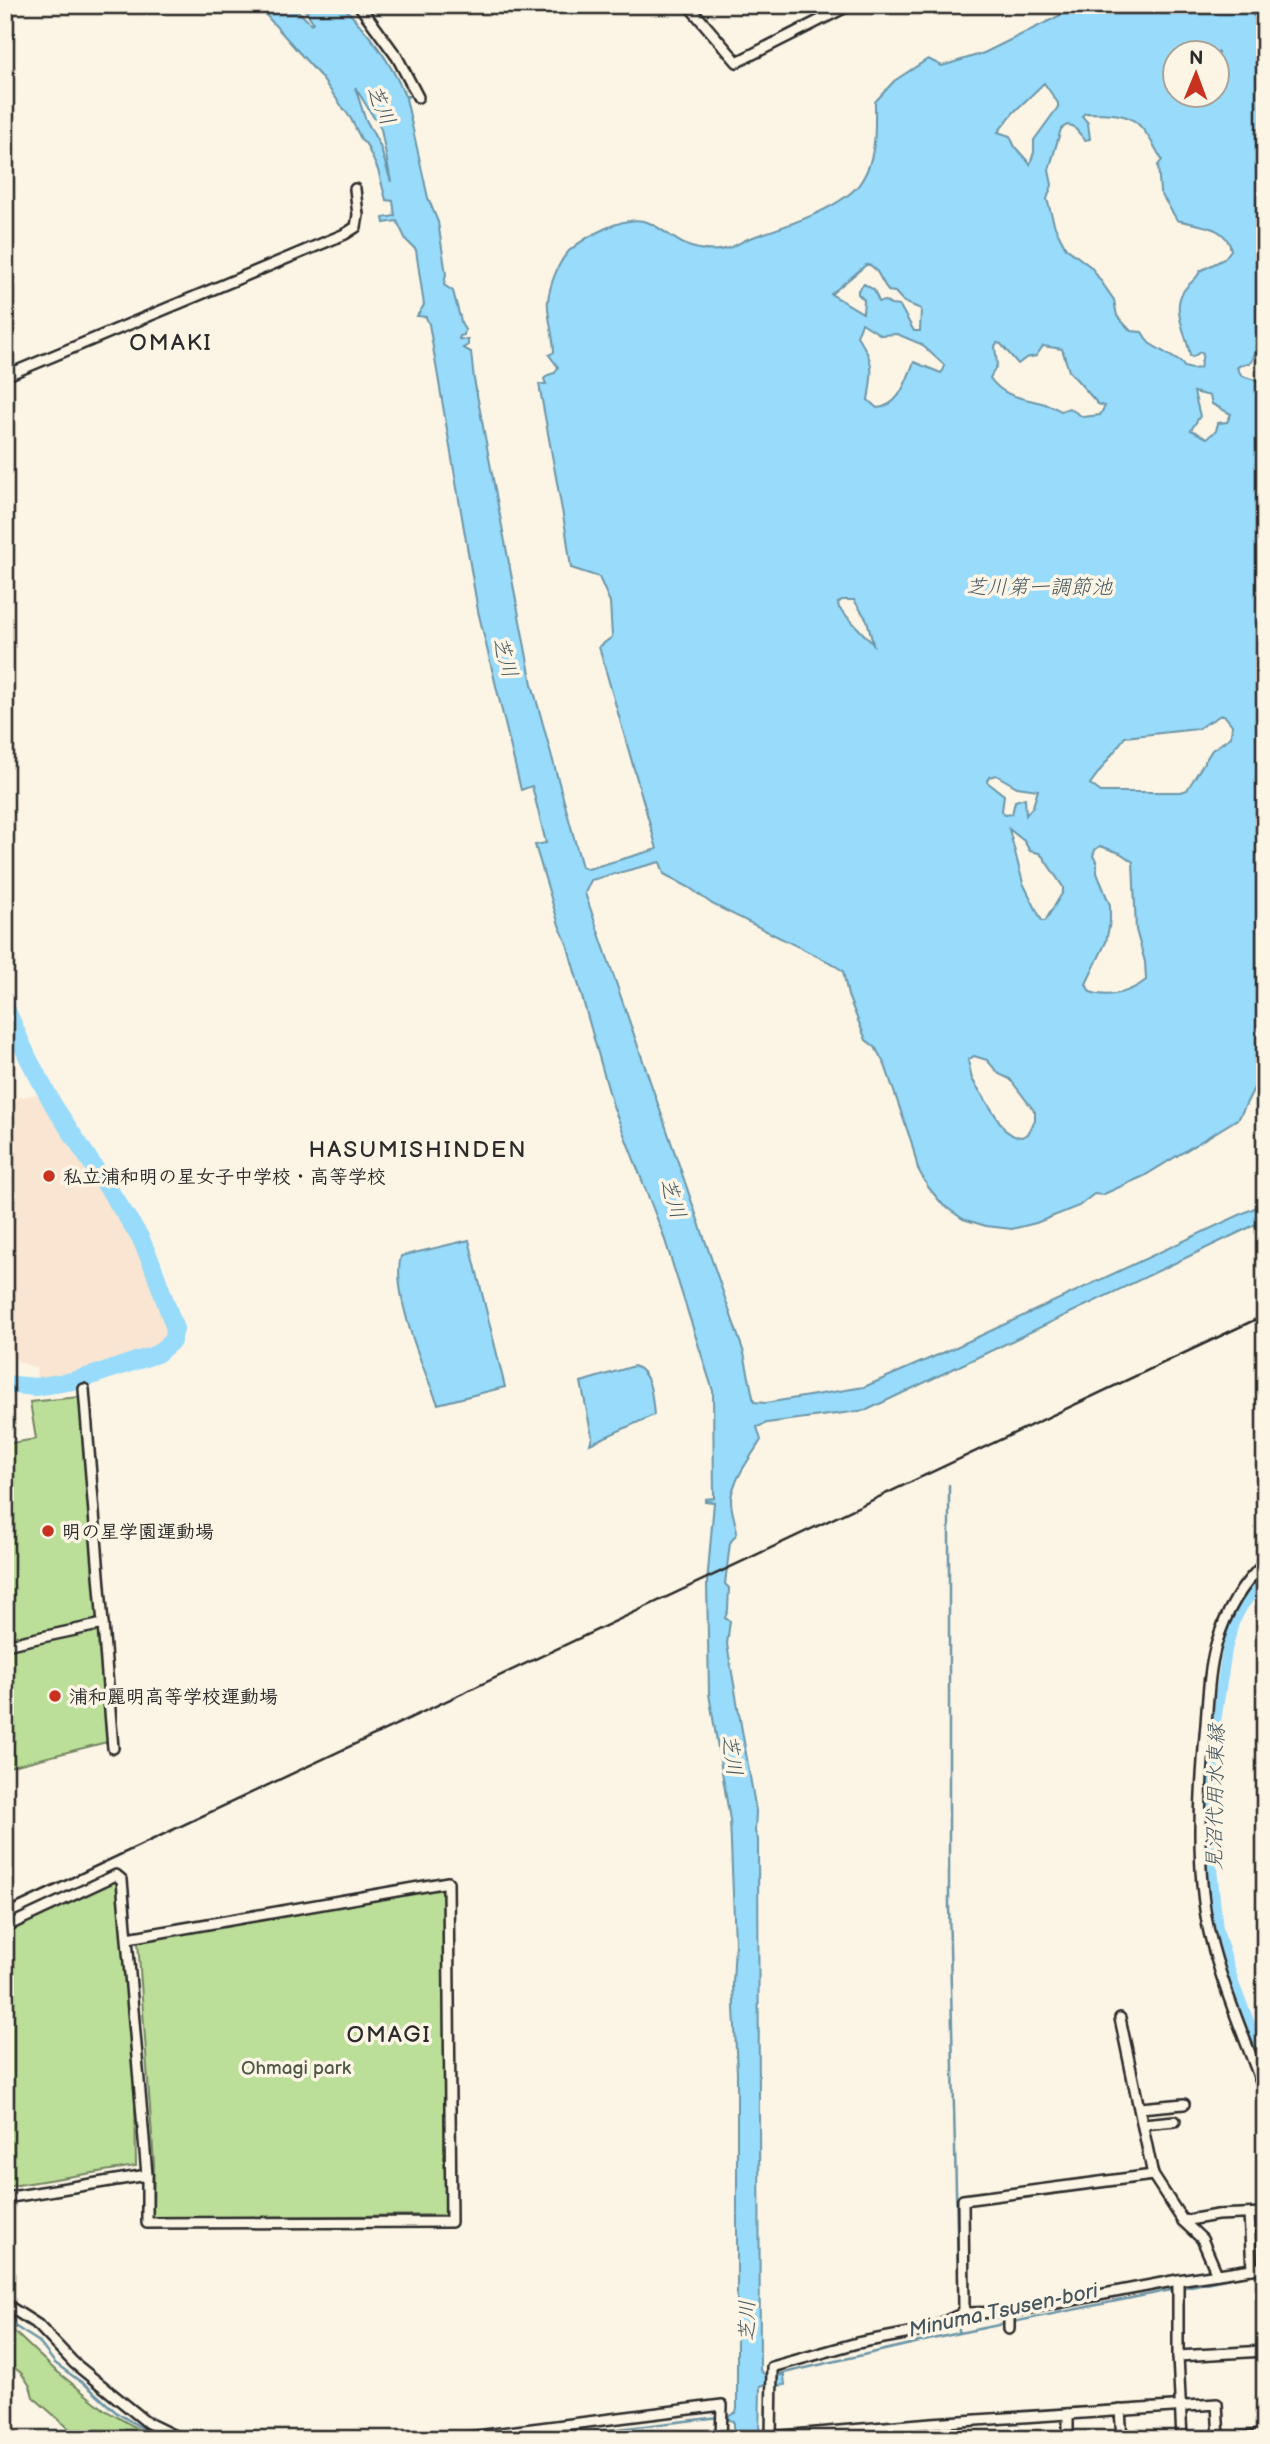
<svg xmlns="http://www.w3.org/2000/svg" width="1270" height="2444" viewBox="0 0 1270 2444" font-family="'Balsamiq Sans','Klee One',sans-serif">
  <rect width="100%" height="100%" fill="#fcf5e5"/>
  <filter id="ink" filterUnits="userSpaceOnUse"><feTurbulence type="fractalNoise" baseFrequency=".0143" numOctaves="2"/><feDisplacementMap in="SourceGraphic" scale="14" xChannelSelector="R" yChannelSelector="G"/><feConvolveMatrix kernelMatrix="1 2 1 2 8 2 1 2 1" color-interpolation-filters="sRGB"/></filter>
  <g filter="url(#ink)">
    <!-- built -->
    <polygon fill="#f9e5d1" points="39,1094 143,1252 167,1323 167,1332 163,1341 147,1349 105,1366 73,1375 37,1379 36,1368 18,1361 11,1353 5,1331 5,1100"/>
    <!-- green -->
    <g fill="#bbde98" stroke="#738462" stroke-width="2">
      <polygon points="79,1397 98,1619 5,1640 5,1444 36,1439 30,1402"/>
      <polygon points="99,1629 107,1742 5,1768 5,1650"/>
      <polygon points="114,1881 117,1883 135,2099 136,2166 5,2187 5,1932"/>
      <polygon points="444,1886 445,2215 153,2218 154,2164 138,1942"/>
      <polygon points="5,2323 54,2369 105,2410 145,2433 142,2439 81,2439 33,2397 30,2386 21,2373 7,2362 5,2364"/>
    </g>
    <!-- water -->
    <g fill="#98dbfa" stroke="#6c95a7" stroke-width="2" fill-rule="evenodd">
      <path d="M257,5H292L311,24L313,22L302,5H342C368,33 390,59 405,96H409L406,98L428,198L438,222L446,274L444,285L453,291L462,325L465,330L464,335L460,336L459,339L468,340V345L463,348L471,352L474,379L532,684L582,867L588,869L657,849L599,647L612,637L610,602L599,577L571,568L566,532L539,384H546L544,379L548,375L555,373L558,367L549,355L554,352C554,337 546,311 548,300C550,285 558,262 569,251C585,237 625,214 647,222C665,229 679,246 699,249C706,251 718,251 725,249C734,247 742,241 750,238C779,228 846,208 862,180C877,156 875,128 875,102L894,81L928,59L942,66L984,53L1081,5H1243L1265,27V362L1257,346L1252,362L1239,366L1237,368L1242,376L1259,381L1265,387V1066L1239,1118L1144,1176L1102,1195L1094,1194L1079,1206L1036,1223L1012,1229L986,1226L963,1219L943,1205L928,1187L918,1169L912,1144L885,1065L875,1047L866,1040L848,996L843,971L831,963L712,904L690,888L664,874L660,862L591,880L585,893L744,1353L754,1402L766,1403L864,1387L954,1348L1265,1203V1220L867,1410L767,1423L757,1427L761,1440C751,1457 732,1481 731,1500C731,1512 736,1522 737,1533L730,1543L725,1584L729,1588L728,1610L725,1618L730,1621L727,1644L756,1811L755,1832L758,1839L760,2370L766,2376L784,2375L785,2385L777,2386L767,2383L760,2386L759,2439H734V2421L729,2420V2416L736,2412L737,2408V2073L733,1984L735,1943L730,1820L709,1694L707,1583L714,1502L705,1501V1499L714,1498L713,1391L663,1234L613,1106L567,944L559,925L535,845L546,843L532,786L521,790L478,611L429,324L426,317L417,316L424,305L416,250L406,240L397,221L384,223L383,218L395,216L393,201L386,200L378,170L366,144L362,141L351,119L320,76ZM1176,52H1218V94H1176ZM1044,83L1058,103V107L1034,140V152L1030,164L1015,147L1010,136L998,132L1014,112ZM355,87L381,129L391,182L380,146L365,118ZM1085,113C1135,113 1138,117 1162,160L1158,165L1160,192L1177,220C1198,226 1227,225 1231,250L1224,259L1200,271C1197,280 1188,283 1183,292C1171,310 1188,337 1190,356L1193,357L1200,352L1203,354L1200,368L1192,369L1184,367L1182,363L1149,343L1142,332L1131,331L1117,316L1114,300L1091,267L1066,248L1055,227L1047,199L1052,185L1049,170L1061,129L1067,125L1073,126L1085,140L1090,139L1088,123L1082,116ZM866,265H870L876,270L888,291L895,292L904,302L921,309L920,331H914L900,306L891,305L885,301L879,302L874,290L864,284L858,290V294L864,300L863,313L831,294ZM862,323L881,335L897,334L921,344L944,365V369L941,373L914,362C906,381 900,406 877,408L868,400C873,371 875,361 857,336ZM997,343L1001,344L1018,364L1026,358L1036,356L1043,346L1062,349L1069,371L1098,404L1105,406L1100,415L1083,417L1069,408L1061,411C1036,395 1009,405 990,378L997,365L995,346ZM1194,392L1210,396L1212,404L1231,414L1227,422L1218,423L1216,431L1207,438L1191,430L1200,416ZM842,600H854L867,620L873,644L839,608L838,603ZM1221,715H1224L1232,725L1231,737L1212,750L1187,790L1181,792H1101L1090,784L1125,737L1197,729ZM996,775L1017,787L1038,790L1033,806L1026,815L1025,798L1015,801L1012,814L1005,815L1002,811L1004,795L987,782L989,777ZM1009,829L1024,841L1030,851L1039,853L1043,857L1063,887V892L1045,921H1042L1023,883ZM1100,846L1120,853L1133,862L1136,930L1145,962L1146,980C1131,992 1109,999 1090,992L1086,984L1106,942L1110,922V905L1097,873V862L1093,856L1095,850ZM974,1056L987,1060L999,1074L1010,1079L1035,1112V1120L1028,1134L1022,1137L1014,1136L1005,1130L972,1079L968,1060Z"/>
      <path d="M469,1240L505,1387L438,1404C423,1368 391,1292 401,1256Z"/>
      <path d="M634,1366C652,1373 652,1397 654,1415L590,1444L592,1437L581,1382Z"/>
    </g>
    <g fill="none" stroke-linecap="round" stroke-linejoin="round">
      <!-- stream -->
      <g stroke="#6c95a7" stroke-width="2.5">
        <polyline points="949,1485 949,1906 959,2311"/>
        <polyline points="5,2320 38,2341 55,2363 88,2387 117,2413 160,2439"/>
        <polyline points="959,2332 959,2321"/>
        <polyline points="775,2375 959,2333 1265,2271"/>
        <polyline points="535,2439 719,2417"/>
      </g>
      <!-- canal -->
      <polyline stroke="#98dbfa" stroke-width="10" points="1265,1578 1243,1606 1234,1623 1227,1650 1215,1728 1210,1847 1218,1930 1235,1986 1265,2061"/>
      <!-- river -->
      <polyline stroke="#98dbfa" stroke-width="18" points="5,1006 28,1058 54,1106 140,1237 152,1264 175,1329 172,1341 157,1354 100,1373 73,1381 35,1387 5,1384"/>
      <defs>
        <g id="street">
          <polyline points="359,5 397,57 418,97"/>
          <polyline points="688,5 737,62 850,5"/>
          <polyline points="5,376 345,234 356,227 358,215 355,189"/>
          <polyline points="84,1389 113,1748"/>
          <path d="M1265,1563C1241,1585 1225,1614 1216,1645C1209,1670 1208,1698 1206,1724C1200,1791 1195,1866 1209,1932C1222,1987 1246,2040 1265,2093"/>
          <polyline points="5,1645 103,1624"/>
          <polyline points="5,1927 116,1875 122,1880 147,2175 147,2223 451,2222 448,1882 128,1938"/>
          <polyline points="1120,2018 1153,2175 1183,2221 1202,2239 1217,2274"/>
          <polyline points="1140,2108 1184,2104"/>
          <polyline points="1143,2124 1175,2121"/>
          <polyline points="5,2198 147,2175"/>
          <polyline points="1249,2214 1252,2269"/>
          <polyline points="1183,2221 1217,2215 1265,2213"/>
          <polyline points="1178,2280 1178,2356 1182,2439"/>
          <polyline points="5,2304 38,2325 74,2363 148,2423 181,2439"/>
          <polyline points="964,2313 963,2200 1153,2175"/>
          <polyline points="1009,2329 1009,2312"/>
          <polyline points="1178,2356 1265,2351"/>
          <polyline points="1120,2410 1122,2439"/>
          <polyline points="771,2437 931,2423 1217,2404 1219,2439"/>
          <polyline points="453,2439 722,2405 721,2439"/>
          <polyline points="771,2439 772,2367 857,2343 926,2330 964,2313 1009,2312 1178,2280 1265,2267"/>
          <polyline points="1068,2439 1068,2414"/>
        </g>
        <polyline id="secondary" points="1243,2439 1265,2437"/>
      </defs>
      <!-- street casing -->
      <use href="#street" stroke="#2b2b2b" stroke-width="14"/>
      <!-- secondary casing -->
      <use href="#secondary" stroke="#2b2b2b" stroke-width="18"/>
      <!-- street -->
      <use href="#street" stroke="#fcf5e5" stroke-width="9"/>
      <!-- secondary -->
      <use href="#secondary" stroke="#fcf5e5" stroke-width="12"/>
      <!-- rail -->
      <polyline stroke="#2b2b2b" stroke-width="2.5" points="5,1909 1265,1315"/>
    </g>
  </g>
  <!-- markers -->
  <g fill="#c8321e" stroke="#fcf5e5" stroke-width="2.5">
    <circle cx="49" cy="1176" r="7"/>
    <circle cx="48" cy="1531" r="7"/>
    <circle cx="55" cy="1696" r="7"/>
  </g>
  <g text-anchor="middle" stroke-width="7" stroke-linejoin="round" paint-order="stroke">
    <!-- poi labels -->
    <g font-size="19" font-weight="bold" fill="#2b2b2b" stroke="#fcf5e5" text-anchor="start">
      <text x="63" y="1183">私立浦和明の星女子中学校・高等学校</text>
      <text x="62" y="1538">明の星学園運動場</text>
      <text x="69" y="1703">浦和麗明高等学校運動場</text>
    </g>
    <!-- park labels -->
    <g font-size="19" fill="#4f5846" stroke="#fcf5e5">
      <text x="296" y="2074">Ohmagi park</text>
    </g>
    <!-- water labels -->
    <g font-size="21" font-style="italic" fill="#46575f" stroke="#fcf5e5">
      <text transform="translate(381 105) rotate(66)" y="7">芝川</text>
      <text x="1039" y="594">芝川第一調節池</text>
      <text transform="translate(505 657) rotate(73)" y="7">芝川</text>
      <text transform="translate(673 1198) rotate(72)" y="7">芝川</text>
      <text transform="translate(732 1755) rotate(81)" y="7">芝川</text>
      <text transform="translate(1215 1797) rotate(-89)" y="7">見沼代用水東縁</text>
      <text transform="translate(1003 2310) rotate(-12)" y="7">Minuma Tsusen-bori</text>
      <text transform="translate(747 2321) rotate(-90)" y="7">芝川</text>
    </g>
    <!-- quarter labels -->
    <g font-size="23" letter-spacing="2" fill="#2b2b2b" stroke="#fcf5e5">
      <text x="171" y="350">OMAKI</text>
      <text x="418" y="1157">HASUMISHINDEN</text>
      <text x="389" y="2042">OMAGI</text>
    </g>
  </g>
  <!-- margin -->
  <rect width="1270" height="2444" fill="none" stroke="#fcf5e5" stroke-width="28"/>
  <rect x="14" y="14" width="1242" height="2416" fill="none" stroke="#2b2b2b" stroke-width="2.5" filter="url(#ink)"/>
  <!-- north arrow -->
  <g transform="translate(1196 74) rotate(1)"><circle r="33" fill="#fcf5e5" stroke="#a8a49b" stroke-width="2"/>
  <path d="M0-5L12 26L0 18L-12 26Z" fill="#c8321e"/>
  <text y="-10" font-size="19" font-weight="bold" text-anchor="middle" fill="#2b2b2b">N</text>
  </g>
</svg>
